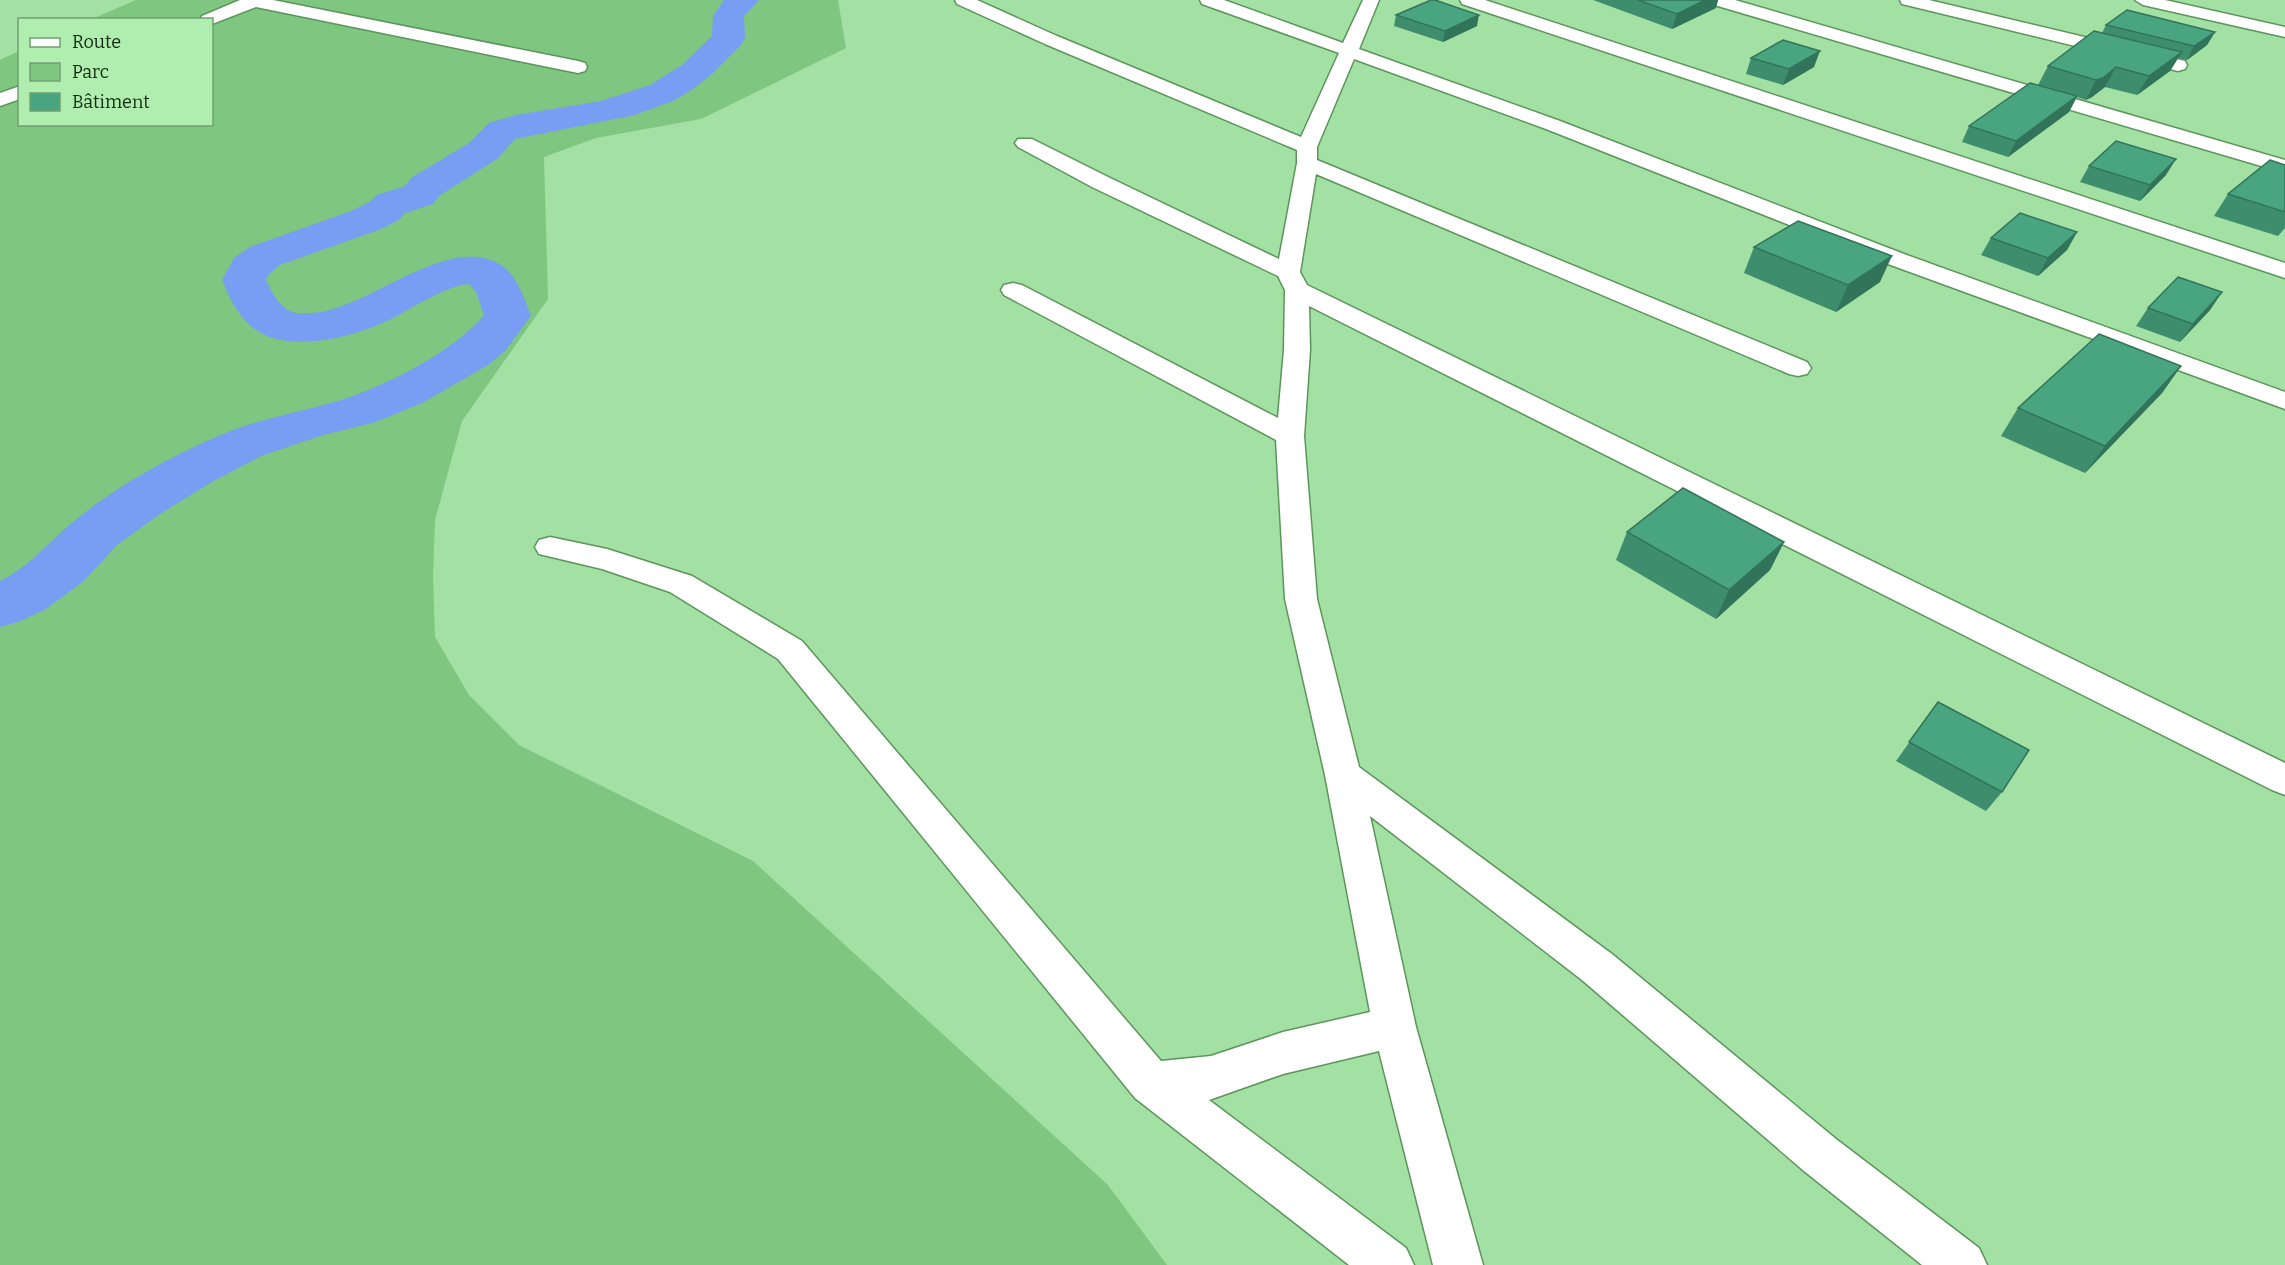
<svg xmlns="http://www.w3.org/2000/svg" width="2285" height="1265" viewBox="0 0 2285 1265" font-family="Bitter,serif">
  <rect width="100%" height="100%" fill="#a3e0a3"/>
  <!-- green -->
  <polygon fill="#7fc680" points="136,0 838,0 846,48 701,119 596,138 544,157 548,299 462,421 435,520 433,577 435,637 469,695 519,745 753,861 1108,1185 1167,1265 0,1265 0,60 19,51 20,124 212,124 212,20 92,19"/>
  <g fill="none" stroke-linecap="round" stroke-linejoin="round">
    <!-- river -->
    <path fill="#779ef3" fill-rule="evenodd" d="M724,0H759L744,16L745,38L741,45L712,74L693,89L675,100L635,115L515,139L497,159L439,196L433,204L405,213L399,220L381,229L280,265L269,274L266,280C272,292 278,306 292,312C297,314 304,313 310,313C366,312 447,231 501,265C517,275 525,300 531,316L505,351L488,365L422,403L376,422L323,435L261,456L210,483L160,514L117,545L85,580L46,609L21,621L0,627V581C31,566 51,539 78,518C118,485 175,454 223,434C261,418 302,412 341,400C388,385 453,352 484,315L476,292L469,284L461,285C436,292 414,307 391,319C355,337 285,356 251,326C237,315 229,296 222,280L234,258L250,247L351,211L369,202L377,195L405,186L411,178L469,143L489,123L516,115L601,101L650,85L682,65L712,36L713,16Z"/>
    <defs>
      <g id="street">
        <polygon points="240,0 273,0 578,61 585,63 587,67 585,71 578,73 256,7 212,24 212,20 200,20 202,16"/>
        <polygon points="955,0 977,0 1057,36 1301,137 1339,53 1202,4 1200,0 1224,0 1343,43 1363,0 1379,0 1359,49 1560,121 1904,254 2285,392 2285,409 1888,264 1546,129 1354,59 1317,147 1317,160 1807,362 1811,368 1807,374 1798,376 1789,374 1316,174 1300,272 1307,285 2285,763 2285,795 2272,790 1309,306 1310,350 1304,436 1317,599 1359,767 1612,954 1836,1139 1979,1248 1987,1265 1922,1265 1804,1171 1582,980 1370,816 1416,1027 1483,1265 1433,1265 1379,1051 1283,1074 1209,1100 1406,1248 1414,1265 1349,1265 1135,1098 778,659 670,592 602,569 539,554 535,547 539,540 550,537 607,549 692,576 802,641 1161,1061 1211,1056 1283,1032 1370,1012 1325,775 1285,599 1276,440 1004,295 1001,290 1004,285 1013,283 1022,285 1278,418 1284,350 1285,290 1278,276 1092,187 1018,147 1015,143 1018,139 1032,139 1108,177 1279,259 1297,163 1297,150 1045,44 957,4"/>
        <polygon points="1460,0 1485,0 2285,263 2285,278 1462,4"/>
        <polygon points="1709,0 1735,0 2285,160 2285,173 1711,4"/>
        <polygon points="1900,0 1929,0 2185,61 2187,65 2185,69 2178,71 1902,4"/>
        <polygon points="20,86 20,99 0,106 0,93"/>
      </g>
      <polygon id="secondary" points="2135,0 2165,0 2285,27 2285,37 2143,5"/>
    </defs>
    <!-- street casing -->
    <use href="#street" stroke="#5b955b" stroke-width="3"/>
    <!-- secondary casing -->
    <use href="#secondary" stroke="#5b955b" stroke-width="3"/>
    <!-- street -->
    <use href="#street" fill="#fff" fill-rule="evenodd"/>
    <!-- secondary -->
    <use href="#secondary" fill="#fff" fill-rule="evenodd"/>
  </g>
  <!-- wall -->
  <g fill="#3e8e6e">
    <polygon points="1593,0 1718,0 1716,8 1672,29"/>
    <polygon points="1396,15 1477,26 1443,42 1394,26"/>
    <polygon points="2106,25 2215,32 2207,45 2187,60 2178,58 2170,71 2137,95 2105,87 2092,97 2086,100 2077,97 2069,112 2008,157 1962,142 1969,126 2038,85 2048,66 2102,33"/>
    <polygon points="1751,58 1814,67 1783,85 1746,74"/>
    <polygon points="2285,165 2285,228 2278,236 2214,216 2228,194"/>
    <polygon points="2089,166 2166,175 2140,201 2080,182"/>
    <polygon points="2077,232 2067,250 2038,276 1981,255 1991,238"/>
    <polygon points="1754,247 1880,282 1836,312 1744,273"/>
    <polygon points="2222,292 2210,310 2180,342 2136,326 2148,308"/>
    <polygon points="2181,366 2162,393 2085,473 2001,436 2018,408"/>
    <polygon points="1627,532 1784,542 1770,570 1716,619 1616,560"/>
    <polygon points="1938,702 2002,792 1986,811 1896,761"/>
  </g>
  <!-- shaded-wall -->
  <g fill="#32745a">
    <polygon points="1705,0 1718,0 1716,8 1672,29 1677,14"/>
    <polygon points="1479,15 1477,26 1443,42 1445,31"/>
    <polygon points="2215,32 2207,45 2187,60 2194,46"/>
    <polygon points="1820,51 1814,67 1783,85 1789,69"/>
    <polygon points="2182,52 2170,71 2137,95 2149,76"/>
    <polygon points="2116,67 2105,87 2092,97 2086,100 2096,80"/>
    <polygon points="2077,96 2069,112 2008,157 2016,141"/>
    <polygon points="2176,159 2166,175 2140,201 2150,185"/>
    <polygon points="2077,232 2067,250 2038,276 2048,258"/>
    <polygon points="1892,256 1880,282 1836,312 1848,285"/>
    <polygon points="2222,292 2210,310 2180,342 2193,324"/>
    <polygon points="2181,366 2162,393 2085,473 2105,446"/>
    <polygon points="1784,542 1770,570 1716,619 1729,590"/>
  </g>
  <!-- building -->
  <g fill="#48a580" stroke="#32745a" stroke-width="1.5">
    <polygon points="1431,0 1435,0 1479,15 1445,31 1396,15"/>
    <polygon points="1638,0 1705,0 1677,14"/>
    <polygon points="2127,10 2215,32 2194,46 2106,25"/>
    <polygon points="2094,31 2182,52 2149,76 2116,67 2103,78 2096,80 2048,66"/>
    <polygon points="1783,40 1820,51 1789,69 1751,58"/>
    <polygon points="2030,83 2077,96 2016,141 1969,126"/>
    <polygon points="2116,141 2176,159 2150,185 2089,166"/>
    <polygon points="2270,160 2285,165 2285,212 2228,194"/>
    <polygon points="2020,213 2077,232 2048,258 1991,238"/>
    <polygon points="1798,221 1892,256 1848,285 1754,247"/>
    <polygon points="2178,277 2222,292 2193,324 2148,308"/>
    <polygon points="2099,334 2181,366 2105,446 2018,408"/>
    <polygon points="1683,488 1784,542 1729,590 1627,532"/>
    <polygon points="1938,702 2029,750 2002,792 1909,742"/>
  </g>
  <!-- legend -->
  <rect x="18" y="18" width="195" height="108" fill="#b0eeaf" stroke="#71a071" stroke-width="1.5"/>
  <rect x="30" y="38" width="30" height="9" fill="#ffffff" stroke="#71a071" stroke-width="1.5"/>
  <text x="72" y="48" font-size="18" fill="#132b13">Route</text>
  <rect x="30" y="63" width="30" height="18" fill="#7fc680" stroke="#71a071" stroke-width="1.5"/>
  <text x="72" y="78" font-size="18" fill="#132b13">Parc</text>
  <rect x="30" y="93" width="30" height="18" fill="#48a580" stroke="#71a071" stroke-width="1.5"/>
  <text x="72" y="108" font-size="18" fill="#132b13">Bâtiment</text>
</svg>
